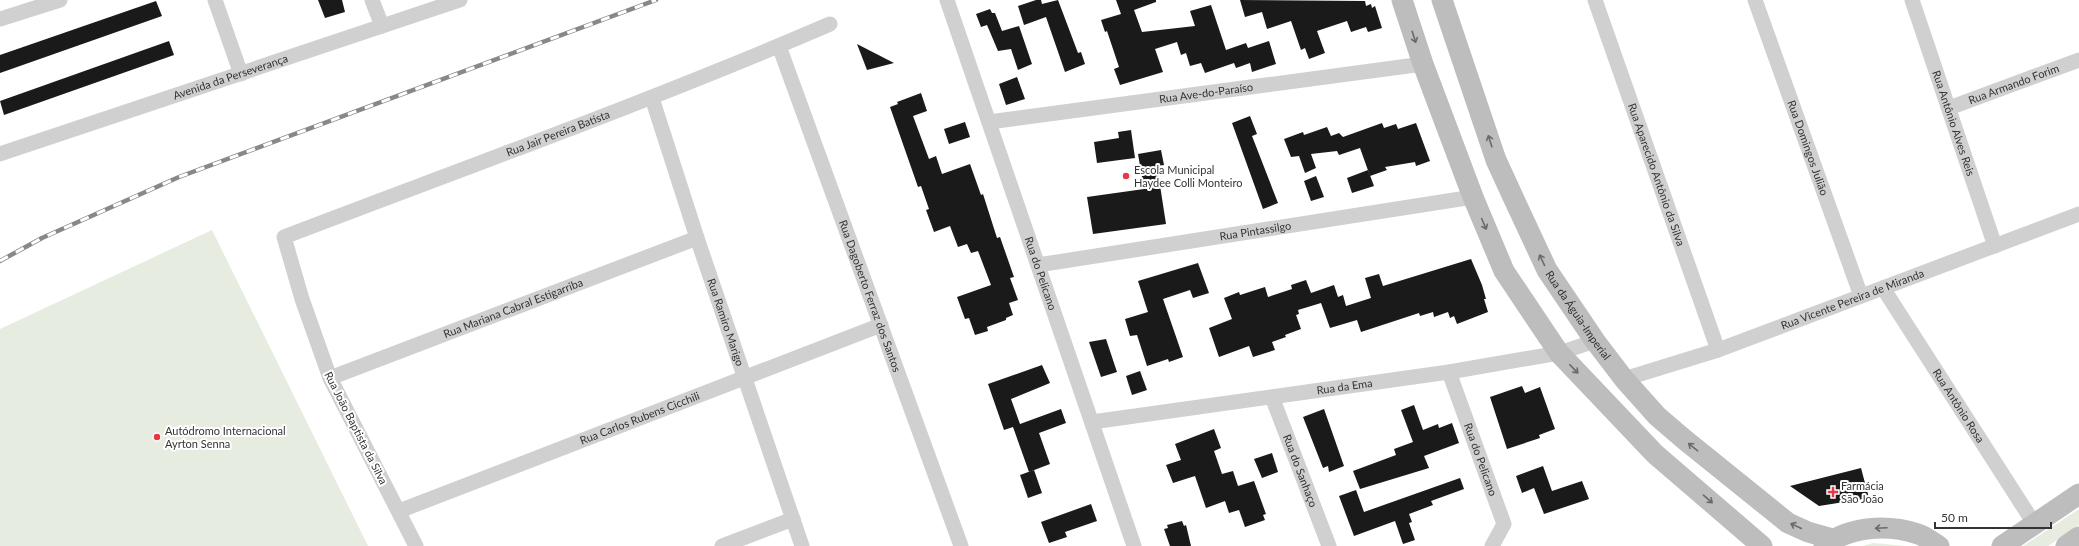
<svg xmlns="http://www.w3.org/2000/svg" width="2079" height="546" viewBox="0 0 2079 546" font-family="Lato,sans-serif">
  <rect width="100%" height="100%" fill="#fff"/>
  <!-- green -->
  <g fill="#e6ecdf">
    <polygon points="212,230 368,546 0,546 0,329"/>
    <polygon points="2079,509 2079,525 2048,546 2023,546"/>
    <polygon points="1873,543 1905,546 1863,546"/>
  </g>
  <!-- building -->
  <g fill="#1a1a1a">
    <polygon points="318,0 342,0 345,12 325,18"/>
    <polygon points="1036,0 1041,0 1042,4 1058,0 1078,53 1081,52 1085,64 1065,72 1046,17 1024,25 1018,6"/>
    <polygon points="1116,0 1156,0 1156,2 1134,10 1142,32 1195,26 1190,11 1211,5 1226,50 1246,43 1248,48 1269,41 1276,64 1252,72 1250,63 1236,68 1234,63 1205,73 1201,63 1190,66 1186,53 1181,55 1177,42 1155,49 1163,72 1120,85 1114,69 1119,67 1107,31 1105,32 1101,20 1121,14"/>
    <polygon points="1240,0 1365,1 1366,6 1371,4 1372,8 1375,6 1382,28 1368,32 1366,27 1351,32 1347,21 1317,31 1325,53 1309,59 1305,48 1301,50 1291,21 1267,29 1262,12 1245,17"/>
    <polygon points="156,1 162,16 0,73 0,55"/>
    <polygon points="990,9 992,13 995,13 1002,31 1019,26 1032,64 1018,70 1011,49 998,51 987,25 981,27 976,14"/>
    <polygon points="169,41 174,55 4,115 0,101"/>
    <polygon points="857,44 894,63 867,70"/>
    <polygon points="1017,77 1025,99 1006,105 999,84"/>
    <polygon points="921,93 927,111 913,116 929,159 936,156 942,174 970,164 981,195 983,194 997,238 1000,237 1014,277 1010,278 1018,300 1009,303 1013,315 1006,318 1006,320 987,327 988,331 975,335 969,318 965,319 957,297 991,285 978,251 971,253 967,244 958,247 950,226 934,232 926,210 929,209 921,186 918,187 890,107 898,104 897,102"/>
    <polygon points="1250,116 1257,134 1252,136 1278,203 1263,209 1232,123"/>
    <polygon points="965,122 970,137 949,144 944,129"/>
    <polygon points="1382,123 1384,128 1396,124 1398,129 1416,123 1430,161 1416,166 1415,162 1385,167 1387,170 1370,176 1360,148 1339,155 1337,151 1311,154 1316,168 1305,173 1299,156 1291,157 1284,139 1303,132 1304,135 1327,127 1331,136 1339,133 1343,137"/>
    <polygon points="1131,130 1135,158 1097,163 1094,142 1119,138 1118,132"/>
    <polygon points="1161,150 1164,165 1157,166 1166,224 1093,234 1087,197 1144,189 1138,154"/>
    <polygon points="1368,170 1374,186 1352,193 1347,178"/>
    <polygon points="1316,176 1324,197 1311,201 1304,181"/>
    <polygon points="1471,259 1482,285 1486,299 1484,299 1488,312 1457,324 1454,316 1450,318 1448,312 1434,317 1433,312 1420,316 1419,313 1361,332 1357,320 1330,328 1321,303 1298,310 1299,314 1296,315 1301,329 1285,335 1286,337 1272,342 1275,350 1253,357 1249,346 1219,357 1209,328 1232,319 1224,298 1239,292 1240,295 1265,287 1268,297 1292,289 1291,285 1306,280 1311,293 1334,285 1338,297 1343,295 1346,306 1371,298 1365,278 1379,274 1383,286"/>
    <polygon points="1198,263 1209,293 1193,298 1190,290 1163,299 1183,357 1169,362 1168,359 1147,366 1137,335 1130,336 1125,319 1148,312 1138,281"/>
    <polygon points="1106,339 1117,372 1101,377 1089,342"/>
    <polygon points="1042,365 1050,383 1011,399 1020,424 1061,409 1066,423 1039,433 1050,464 1029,472 1013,427 1004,430 988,384"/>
    <polygon points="1140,371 1147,390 1132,395 1126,376"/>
    <polygon points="1522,386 1525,393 1540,387 1555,429 1539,435 1540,438 1507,449 1490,397"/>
    <polygon points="1414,405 1423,430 1438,424 1439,428 1452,423 1459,443 1424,456 1429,468 1360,489 1353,471 1396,455 1394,449 1413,442 1401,410"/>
    <polygon points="1324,409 1344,466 1329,472 1328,466 1323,468 1303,417"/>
    <polygon points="1214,429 1221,448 1214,451 1222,474 1233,471 1238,486 1254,481 1266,514 1263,515 1265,520 1245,527 1239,510 1229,513 1225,501 1206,508 1195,476 1173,483 1166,465 1181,460 1175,444"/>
    <polygon points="1272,453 1278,472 1262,478 1254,459"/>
    <polygon points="1543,466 1552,491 1582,481 1589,499 1544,514 1534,488 1522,493 1516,476"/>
    <polygon points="1861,468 1869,498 1819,506 1790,486"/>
    <polygon points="1034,470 1042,493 1028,498 1020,475"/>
    <polygon points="1460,478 1464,489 1431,501 1433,505 1409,514 1412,522 1409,523 1415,540 1403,544 1395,521 1354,536 1339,496 1356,490 1364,512"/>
    <polygon points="1091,504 1097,521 1065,532 1067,537 1049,543 1041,522"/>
    <polygon points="1182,521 1184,526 1186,525 1191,546 1170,546 1164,529 1168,528 1167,525"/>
  </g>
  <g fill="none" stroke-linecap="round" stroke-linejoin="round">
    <!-- street -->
    <g stroke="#d0d0d0" stroke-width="15">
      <polyline points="215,0 241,74"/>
      <polyline points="372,0 382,26"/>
      <path id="s1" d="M947,0L1134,546"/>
      <path id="s2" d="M1595,0L1718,350"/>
      <path id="s3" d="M1755,0L1861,296"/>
      <path id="s4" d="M1912,0L1995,246"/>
      <polyline points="0,19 60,0"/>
      <path id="s5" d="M779,46L961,546"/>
      <path id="s6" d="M652,98L697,238L802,546"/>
      <path id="s7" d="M1949,108L2079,60"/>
      <path id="s8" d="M989,122L1423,64"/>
      <path id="s9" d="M0,154L460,0"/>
      <path id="s10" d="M1038,265L1473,197"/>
      <path id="s11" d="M1883,288L2035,525"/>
      <path id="s12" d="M1449,372L1504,524L1492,546"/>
      <path id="s13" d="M330,378L697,238"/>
      <path id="s14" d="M1624,379L1718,350L2079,214"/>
      <path id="s15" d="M1272,397L1329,546"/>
      <path id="s16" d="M1092,422L1449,372L1559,353L1595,341"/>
      <path id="s17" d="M399,511L881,325"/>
      <path id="s18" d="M416,546L330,378L302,299L284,237C467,167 651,101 830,24"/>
      <polyline points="722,546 793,519"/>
    </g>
    <!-- secondary -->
    <g stroke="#bdbdbd" stroke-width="21">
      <polyline points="1402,0 1423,64 1473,197 1504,271 1559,353 1655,454 1762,546"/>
      <path id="s19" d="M1442,0L1496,160L1513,197L1547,270L1595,341L1624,379L1657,416L1685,440L1788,523L1808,532L1833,539"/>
      <path d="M1824,546C1850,526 1887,524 1918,534C1925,536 1932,542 1939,546"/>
      <polyline points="2002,546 2079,494"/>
      <polyline points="2066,546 2079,537"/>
    </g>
    <defs>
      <polyline id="rail" points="0,261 42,238 179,177 656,0"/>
    </defs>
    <!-- rail casing -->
    <use href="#rail" stroke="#888" stroke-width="4.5"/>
    <!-- rail -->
    <use href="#rail" stroke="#fff" stroke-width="3" stroke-dasharray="9" stroke-linecap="butt"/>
  </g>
  <!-- one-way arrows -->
  <defs><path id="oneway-shaft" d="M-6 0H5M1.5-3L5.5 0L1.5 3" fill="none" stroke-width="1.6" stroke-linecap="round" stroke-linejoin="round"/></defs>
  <g stroke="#6a6a6a">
    <use href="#oneway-shaft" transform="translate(1414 37) rotate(72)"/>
    <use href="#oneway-shaft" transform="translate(1490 141) rotate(-108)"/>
    <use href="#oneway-shaft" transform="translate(1484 224) rotate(67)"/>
    <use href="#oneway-shaft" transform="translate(1542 260) rotate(-115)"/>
    <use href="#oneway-shaft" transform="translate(1574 369) rotate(46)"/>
    <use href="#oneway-shaft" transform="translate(1693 447) rotate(-141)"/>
    <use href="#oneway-shaft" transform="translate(1708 499) rotate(41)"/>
    <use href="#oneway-shaft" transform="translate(1796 526) rotate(-155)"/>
    <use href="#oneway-shaft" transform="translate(1881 528) rotate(177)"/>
  </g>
  <!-- markers -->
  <g fill="#e63946" stroke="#fff" stroke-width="1.5">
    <circle cx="1126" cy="176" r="4"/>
    <circle cx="157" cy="437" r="4"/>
    <path d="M1831 486h4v4h4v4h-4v4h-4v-4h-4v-4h4z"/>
  </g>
  <g text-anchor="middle" stroke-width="4" stroke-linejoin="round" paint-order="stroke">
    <!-- street labels -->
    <g font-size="11" fill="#333" stroke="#fff">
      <text dy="4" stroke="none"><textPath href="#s9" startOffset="243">Avenida da Perseverança</textPath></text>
      <text dy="4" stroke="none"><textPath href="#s7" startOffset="69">Rua Armando Forim</textPath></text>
      <text dy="4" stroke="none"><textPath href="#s8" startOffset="219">Rua Ave-do-Paraíso</textPath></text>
      <text dy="4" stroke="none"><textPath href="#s4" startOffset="130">Rua Antônio Alves Reis</textPath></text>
      <text dy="4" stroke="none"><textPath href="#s18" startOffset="630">Rua Jair Pereira Batista</textPath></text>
      <text dy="4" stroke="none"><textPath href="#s3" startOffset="157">Rua Domingos Julião</textPath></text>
      <text dy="4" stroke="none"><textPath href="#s2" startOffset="185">Rua Aparecido Antônio da Silva</textPath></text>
      <text dy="4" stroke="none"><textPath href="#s10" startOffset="220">Rua Pintassilgo</textPath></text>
      <text dy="4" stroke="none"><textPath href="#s1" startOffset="289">Rua do Pelicano</textPath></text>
      <text dy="4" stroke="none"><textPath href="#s5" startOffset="266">Rua Dagoberto Ferraz dos Santos</textPath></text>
      <text dy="4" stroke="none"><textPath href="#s14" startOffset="242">Rua Vicente Pereira de Miranda</textPath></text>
      <text dy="4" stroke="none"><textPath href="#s13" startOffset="196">Rua Mariana Cabral Estigarriba</textPath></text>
      <text dy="4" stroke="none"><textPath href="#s19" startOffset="345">Rua da Águia-Imperial</textPath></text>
      <text dy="4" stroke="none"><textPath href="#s6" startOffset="236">Rua Ramiro Marigo</textPath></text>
      <text dy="4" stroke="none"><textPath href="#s16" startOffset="255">Rua da Ema</textPath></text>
      <text dy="4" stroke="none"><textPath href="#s11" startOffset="140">Rua Antônio Rosa</textPath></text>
      <text dy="4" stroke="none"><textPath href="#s17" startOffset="258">Rua Carlos Rubens Cicchili</textPath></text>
      <text transform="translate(356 428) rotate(63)" y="4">Rua João Baptista da Silva</text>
      <text dy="4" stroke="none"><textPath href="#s12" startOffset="93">Rua do Pelicano</textPath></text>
      <text dy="4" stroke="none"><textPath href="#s15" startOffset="79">Rua do Sanhaço</textPath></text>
    </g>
    <!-- poi labels -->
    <g font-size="11" fill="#333" stroke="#fff" text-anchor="start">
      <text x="1134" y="174">Escola Municipal<tspan x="1134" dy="13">Haydee Colli Monteiro</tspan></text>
      <text x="165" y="435">Autódromo Internacional<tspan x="165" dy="13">Ayrton Senna</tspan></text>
      <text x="1841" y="490">Farmácia<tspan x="1841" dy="13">São João</tspan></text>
    </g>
  </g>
  <!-- scale -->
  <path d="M1935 522v6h116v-6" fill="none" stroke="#333333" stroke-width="2"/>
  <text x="1941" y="522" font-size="12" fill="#333333" stroke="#ffffff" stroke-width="3" paint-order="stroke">50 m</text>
</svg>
